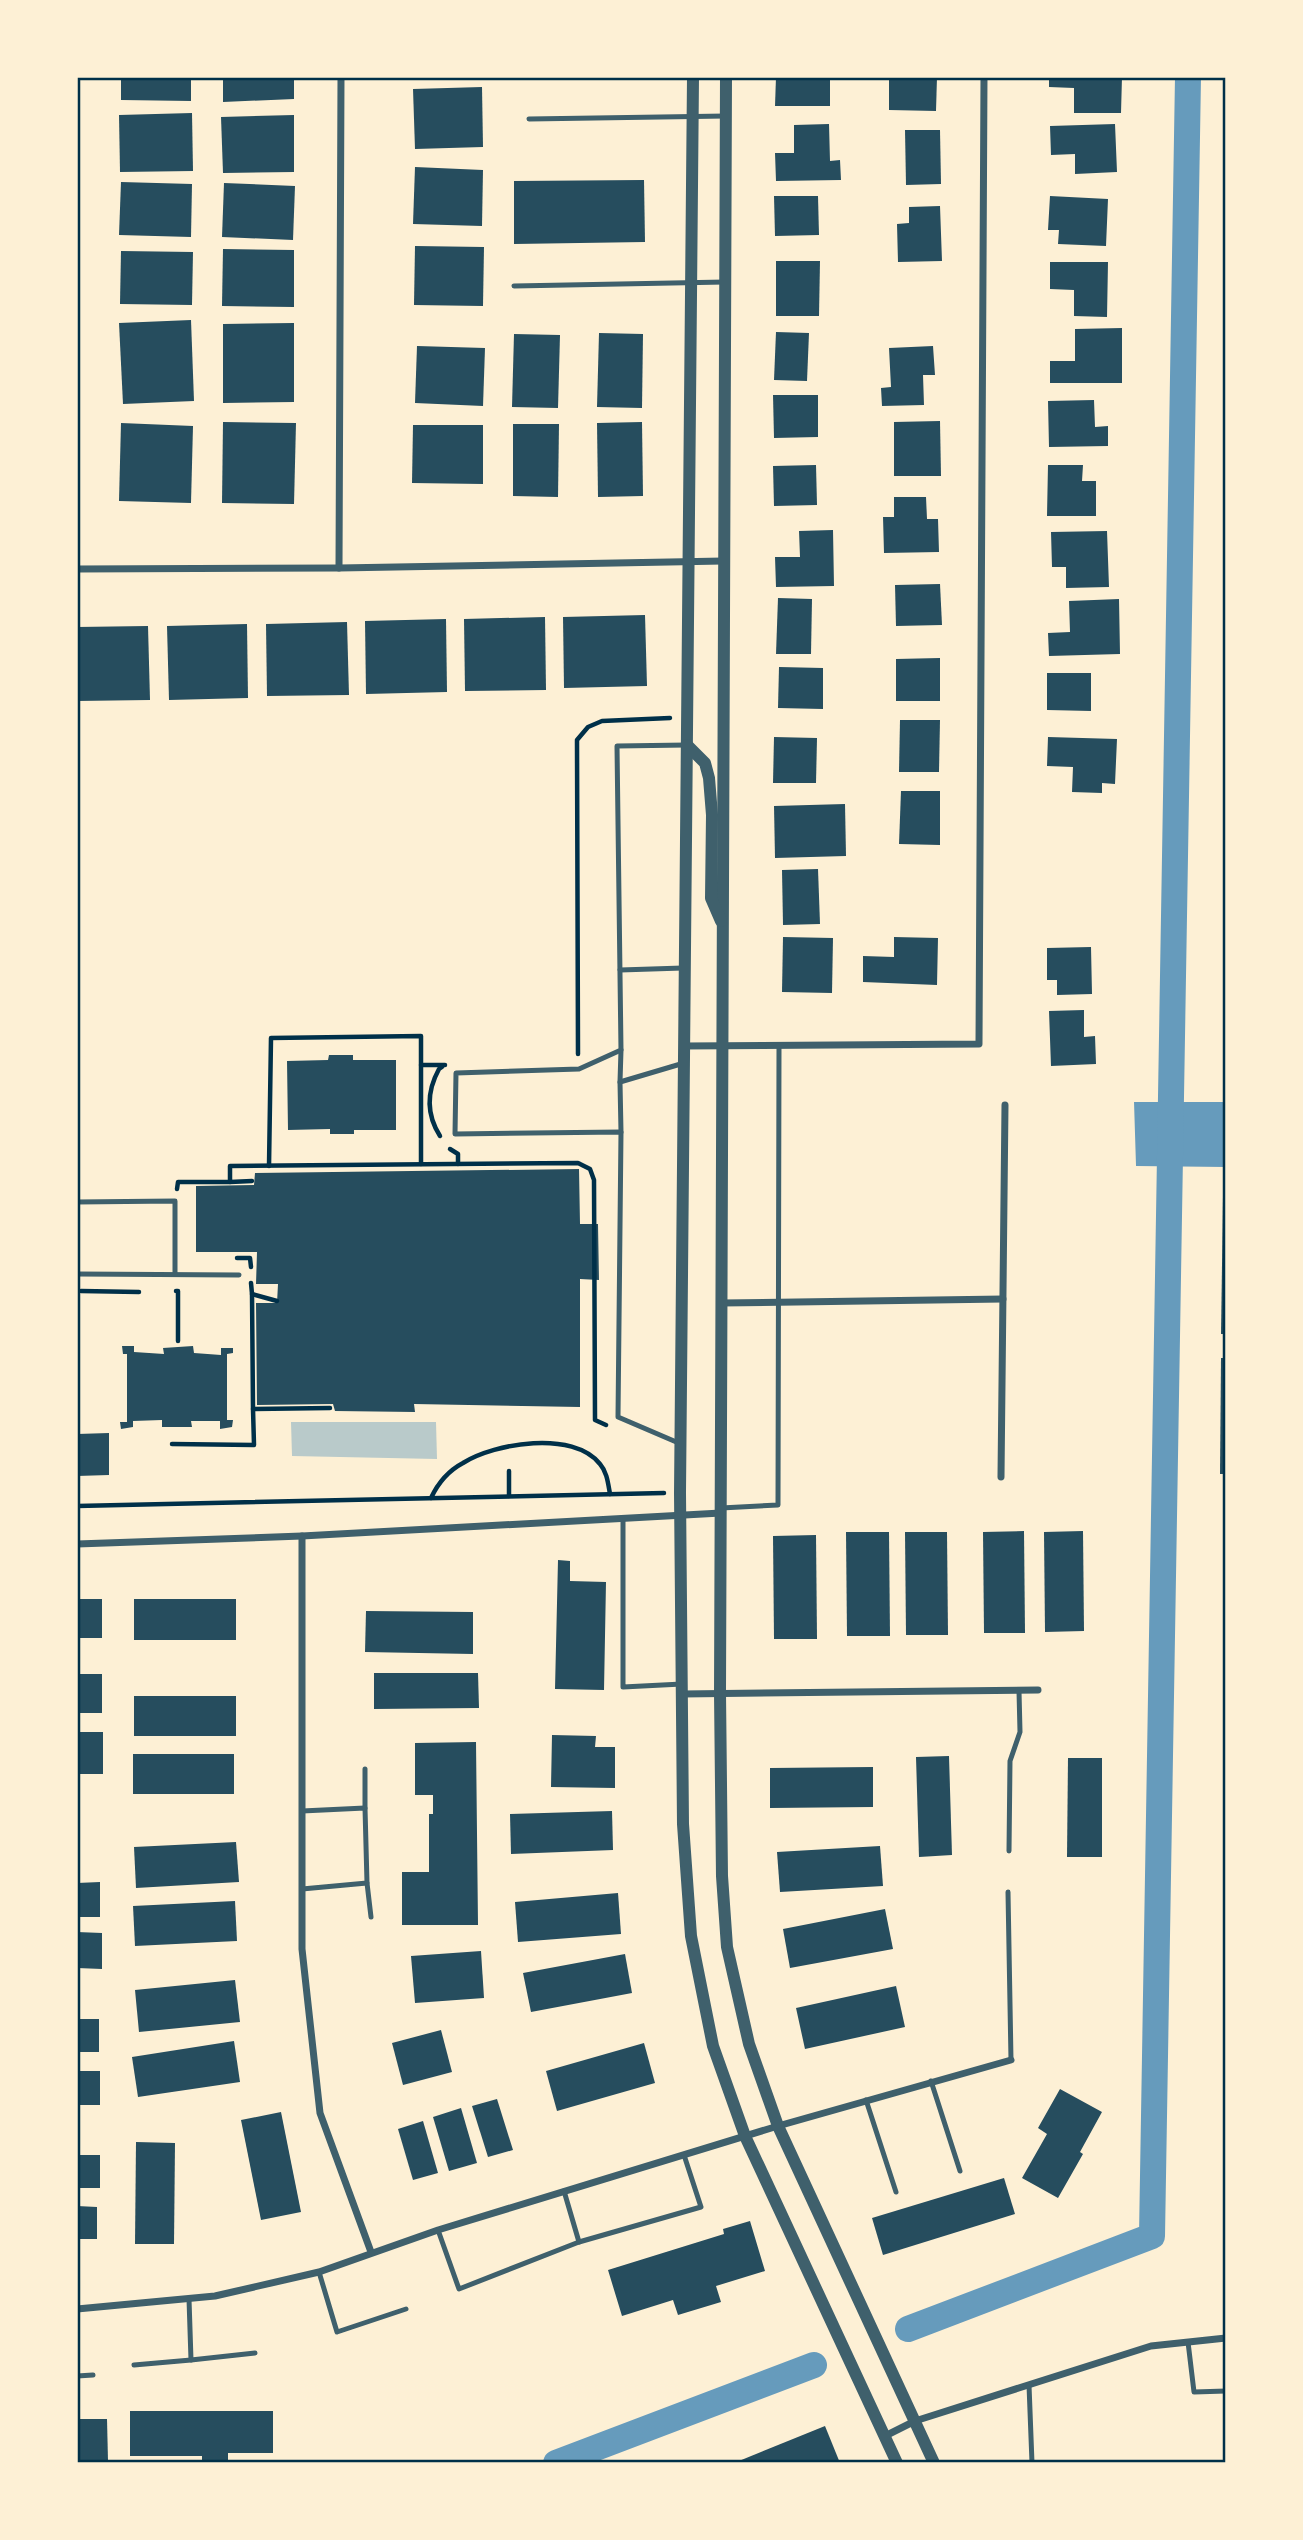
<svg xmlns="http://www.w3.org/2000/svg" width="1303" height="2540" viewBox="0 0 1303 2540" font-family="Merriweather,serif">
  <rect width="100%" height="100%" fill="#fdf0d5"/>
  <!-- green -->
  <polygon fill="#b9caca" points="291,1422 436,1422 437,1459 292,1456"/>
  <!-- water -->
  <polygon fill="#669bbc" points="1134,1102 1226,1102 1226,1167 1136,1166"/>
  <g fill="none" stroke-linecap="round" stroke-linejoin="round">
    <!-- canal -->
    <g stroke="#669bbc" stroke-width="26">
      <polyline points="908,2329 1152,2236 1188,77"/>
      <polyline points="556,2463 814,2365"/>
    </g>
  </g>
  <!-- building -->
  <g fill="#264d5e">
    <polygon points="121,77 191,77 191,101 121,100"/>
    <polygon points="223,77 294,77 294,99 223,102"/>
    <polygon points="776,77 830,77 830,106 775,106"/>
    <polygon points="889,77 937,77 936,111 889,110"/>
    <polygon points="1049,77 1122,77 1121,113 1074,113 1074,88 1049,87"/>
    <polygon points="482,87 483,147 415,149 413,89"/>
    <polygon points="192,113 193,171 120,172 119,115"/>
    <polygon points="294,115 294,172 223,173 221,117"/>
    <polygon points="829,124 830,161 840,160 841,180 776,181 775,153 794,153 794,125"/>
    <polygon points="1115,124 1117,172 1075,174 1075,154 1051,155 1050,126"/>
    <polygon points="905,130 940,130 941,184 906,185"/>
    <polygon points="415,167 483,170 482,226 413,224"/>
    <polygon points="644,180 645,242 514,244 514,181"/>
    <polygon points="121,182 192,184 191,237 119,235"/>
    <polygon points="224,183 295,186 293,240 222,237"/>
    <polygon points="774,196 818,196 819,235 775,236"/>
    <polygon points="1050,196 1108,199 1106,246 1058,244 1059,230 1048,230"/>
    <polygon points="940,206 942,261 898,262 897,224 909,223 909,207"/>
    <polygon points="415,246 484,247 483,306 414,305"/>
    <polygon points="223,249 294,250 294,307 222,306"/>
    <polygon points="121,251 193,252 192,305 120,304"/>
    <polygon points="776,261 820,261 819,316 776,316"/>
    <polygon points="1050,262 1108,262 1107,317 1074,316 1074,290 1050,289"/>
    <polygon points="191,320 194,401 123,404 119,323"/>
    <polygon points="294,323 294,402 223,403 223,324"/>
    <polygon points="1122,328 1122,383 1050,383 1050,361 1075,361 1075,329"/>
    <polygon points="776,332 809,333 807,381 774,380"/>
    <polygon points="599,333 643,334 642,408 597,407"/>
    <polygon points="514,334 560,335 558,408 512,407"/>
    <polygon points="417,346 485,348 483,406 415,403"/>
    <polygon points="933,346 935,375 923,375 924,405 882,406 881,388 891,387 889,348"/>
    <polygon points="773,395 818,395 818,437 774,438"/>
    <polygon points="1094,400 1095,427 1108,426 1108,446 1049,447 1048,401"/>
    <polygon points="940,421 941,476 894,476 894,422"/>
    <polygon points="223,422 296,423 294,504 222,503"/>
    <polygon points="642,422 643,496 598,497 597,423"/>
    <polygon points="121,423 193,426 191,503 119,501"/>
    <polygon points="513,424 559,424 558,497 513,496"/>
    <polygon points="413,425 483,425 483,484 412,483"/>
    <polygon points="816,465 817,505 774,506 773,466"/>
    <polygon points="1048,465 1083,465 1082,481 1096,481 1096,516 1047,516"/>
    <polygon points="894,497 926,497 927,519 938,519 939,552 884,553 883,517 894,517"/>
    <polygon points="833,530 834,586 776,587 775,557 800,557 799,531"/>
    <polygon points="1107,531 1109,587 1066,588 1066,567 1052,567 1051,532"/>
    <polygon points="940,584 942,625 896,626 895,585"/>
    <polygon points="778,598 812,599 811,654 776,654"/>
    <polygon points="1119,599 1120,654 1049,656 1048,633 1070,632 1069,601"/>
    <polygon points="645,615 647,686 564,688 563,617"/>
    <polygon points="545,617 546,690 465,691 464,619"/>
    <polygon points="446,619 447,692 366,694 365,621"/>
    <polygon points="347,622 349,695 267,696 266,624"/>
    <polygon points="247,624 248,698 169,700 167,626"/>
    <polygon points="148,626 150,700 77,701 77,627"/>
    <polygon points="940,658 940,701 896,701 896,659"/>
    <polygon points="779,667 823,668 823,709 778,708"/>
    <polygon points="1047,673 1091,673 1091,711 1047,710"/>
    <polygon points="900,720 940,720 939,772 899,772"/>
    <polygon points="774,737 817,738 816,783 773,783"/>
    <polygon points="1048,737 1117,739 1115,784 1102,783 1102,793 1072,792 1073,767 1047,766"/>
    <polygon points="901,791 940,791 940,845 899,844"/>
    <polygon points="845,804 846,856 775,858 774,806"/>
    <polygon points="818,869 820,924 783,925 782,870"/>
    <polygon points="783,937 833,938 832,993 782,992"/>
    <polygon points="894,937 938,938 937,985 863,982 863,956 894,957"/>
    <polygon points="1091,947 1092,994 1057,995 1057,980 1047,980 1047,948"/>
    <polygon points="1084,1010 1084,1037 1095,1036 1096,1064 1051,1066 1049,1011"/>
    <polygon points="329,1055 353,1055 353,1060 396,1060 396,1130 354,1130 354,1134 330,1134 330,1129 288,1130 287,1061 328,1060"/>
    <polygon points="579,1169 580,1224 598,1224 599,1280 580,1279 580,1407 414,1404 415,1412 335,1411 333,1404 257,1405 256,1303 277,1303 278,1284 256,1284 257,1252 196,1252 196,1186 254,1185 255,1173"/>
    <polygon points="1223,1196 1226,1196 1226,1334 1221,1334"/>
    <polygon points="122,1346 134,1346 134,1352 164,1354 163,1348 193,1346 194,1353 221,1355 221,1348 233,1348 233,1353 227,1354 227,1420 233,1420 232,1427 220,1429 220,1421 191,1421 192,1427 162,1427 162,1420 133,1421 133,1427 121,1429 120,1422 127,1422 127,1354 123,1354"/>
    <polygon points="1221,1358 1226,1358 1226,1474 1220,1474"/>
    <polygon points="109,1433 109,1475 77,1476 77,1434"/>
    <polygon points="1024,1531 1025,1633 984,1633 983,1532"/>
    <polygon points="1083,1531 1084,1631 1045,1632 1044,1532"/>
    <polygon points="846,1532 889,1532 890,1636 847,1636"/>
    <polygon points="905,1532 947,1532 948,1635 906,1635"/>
    <polygon points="816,1535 817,1639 774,1639 773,1536"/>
    <polygon points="558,1560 570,1561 570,1581 606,1582 604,1690 555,1689"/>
    <rect x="77" y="1599" width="25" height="39"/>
    <rect x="134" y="1599" width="102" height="41"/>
    <polygon points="366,1611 473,1612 473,1654 365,1652"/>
    <polygon points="374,1673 478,1673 479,1708 374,1709"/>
    <rect x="77" y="1674" width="25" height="39"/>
    <rect x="134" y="1696" width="102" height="40"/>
    <rect x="77" y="1732" width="26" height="42"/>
    <polygon points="552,1735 596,1736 595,1747 615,1747 615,1788 551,1787"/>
    <polygon points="476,1742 478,1925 402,1925 402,1872 429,1872 429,1814 433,1814 433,1795 415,1795 415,1743"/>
    <rect x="133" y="1754" width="101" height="40"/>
    <polygon points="949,1756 952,1855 919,1857 916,1757"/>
    <polygon points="1068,1758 1102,1758 1102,1857 1067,1857"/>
    <polygon points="873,1767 873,1807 770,1808 770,1768"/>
    <polygon points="612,1811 613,1850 511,1854 510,1814"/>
    <polygon points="236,1842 239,1882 136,1888 134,1847"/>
    <polygon points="880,1846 883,1886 780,1892 777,1852"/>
    <polygon points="100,1882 100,1917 77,1917 77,1883"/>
    <polygon points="618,1893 621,1934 518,1942 515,1902"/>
    <polygon points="235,1901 237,1941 135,1946 133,1906"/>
    <polygon points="885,1909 893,1949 790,1968 783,1929"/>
    <polygon points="77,1932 102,1933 102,1969 77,1968"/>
    <polygon points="481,1951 484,1998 415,2003 411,1956"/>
    <polygon points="625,1954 632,1993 531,2012 523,1973"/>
    <polygon points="235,1980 240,2022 139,2032 135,1990"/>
    <polygon points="896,1986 905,2027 805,2049 796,2008"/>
    <rect x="77" y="2019" width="22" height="33"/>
    <polygon points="441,2030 452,2072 403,2085 392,2043"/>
    <polygon points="234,2041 240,2082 138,2097 132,2057"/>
    <polygon points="644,2043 655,2083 557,2111 546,2071"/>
    <rect x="77" y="2071" width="23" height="34"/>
    <polygon points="1060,2089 1102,2112 1080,2152 1083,2154 1058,2198 1022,2178 1047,2134 1038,2128"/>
    <polygon points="497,2099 513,2150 488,2157 472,2106"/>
    <polygon points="461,2108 477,2163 449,2171 433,2117"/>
    <polygon points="281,2112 301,2212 261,2220 241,2120"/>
    <polygon points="423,2121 438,2173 413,2180 398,2129"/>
    <polygon points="136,2142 175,2143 174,2244 135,2244"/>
    <rect x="77" y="2155" width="23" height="33"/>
    <polygon points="1004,2178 1015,2214 883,2255 872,2218"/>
    <polygon points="77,2206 97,2207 97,2239 77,2239"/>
    <polygon points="750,2221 765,2271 716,2286 721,2302 678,2315 673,2300 622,2316 608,2270 724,2234 723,2229"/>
    <polygon points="130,2411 273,2411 273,2453 228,2453 228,2463 202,2463 202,2456 130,2456"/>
    <polygon points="77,2419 107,2419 108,2461 77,2461"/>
    <polygon points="825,2426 840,2463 734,2463"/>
  </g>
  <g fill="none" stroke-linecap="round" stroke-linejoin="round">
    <!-- path -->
    <g stroke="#003049" stroke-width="4.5">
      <polyline points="578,1054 577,740 588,727 602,721 670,718"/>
      <polyline points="421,1065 445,1065"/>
      <path d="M440,1136C426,1114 427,1091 439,1069L442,1067"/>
      <polyline points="450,1149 458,1154 458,1164"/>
      <polyline points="269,1166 271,1038 421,1036 421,1164"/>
      <polyline points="252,1181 230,1182 230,1166 578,1163 590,1169 594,1180 595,1420 606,1425"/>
      <polyline points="177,1189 178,1182 230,1182"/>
      <polyline points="237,1258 250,1258 251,1267"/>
      <polyline points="251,1283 252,1294 277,1301"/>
      <polyline points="81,1291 139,1292"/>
      <polyline points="176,1291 178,1291 178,1341"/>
      <polyline points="252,1294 253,1409 330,1408"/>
      <polyline points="172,1444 254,1445 253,1409"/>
      <polyline points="509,1471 509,1496"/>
      <path d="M431,1498C438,1483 448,1471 463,1463C495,1443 573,1430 600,1464C607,1472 608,1483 610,1494"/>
      <polyline points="77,1506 664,1493"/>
    </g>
    <!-- service -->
    <g stroke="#3f606c" stroke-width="5">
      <polyline points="529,119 726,116"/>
      <polyline points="514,286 725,282"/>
      <polyline points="620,970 683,968"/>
      <polyline points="620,1082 621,1050"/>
      <polyline points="621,1132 620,1082 684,1063"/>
      <polyline points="77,1202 175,1201 175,1274"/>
      <polyline points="77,1274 239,1275"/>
      <polyline points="681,1444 618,1417 621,1132 455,1134 456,1073 579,1069 621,1050 617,746 687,745"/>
      <polyline points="721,1508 778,1505 779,1046"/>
      <polyline points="623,1518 623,1687 682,1684"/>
      <polyline points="365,1769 365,1808"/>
      <polyline points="302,1811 365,1808 367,1883 302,1889"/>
      <polyline points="1009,1851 1010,1761 1020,1732 1019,1691"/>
      <polyline points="367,1883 371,1917"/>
      <polyline points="1008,1892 1011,2060"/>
      <polyline points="931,2081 960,2171"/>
      <polyline points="866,2100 896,2192"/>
      <polyline points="564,2191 579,2242"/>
      <polyline points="438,2230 459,2289 579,2242 701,2207 684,2155"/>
      <polyline points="319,2272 337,2332 406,2309"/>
      <polyline points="189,2299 191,2360 255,2353"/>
      <polyline points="1188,2342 1194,2392 1226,2391"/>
      <polyline points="134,2365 191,2360"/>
      <polyline points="77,2376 93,2375"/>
      <polyline points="1029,2385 1032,2463"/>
    </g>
    <!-- minor -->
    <g stroke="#3f606c" stroke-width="7">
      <polyline points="339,568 341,77"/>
      <polyline points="77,569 339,568 723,561"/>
      <polyline points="684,1046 979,1044 984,77"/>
      <polyline points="721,1303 1003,1299"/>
      <polyline points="1001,1477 1005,1105"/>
      <polyline points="302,1536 302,1949 320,2113 371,2252"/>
      <polyline points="77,1544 302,1536 721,1513"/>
      <polyline points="682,1694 1038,1690"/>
      <polyline points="77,2309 215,2296 319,2272 438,2230 778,2126 1011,2060"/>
      <polyline points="885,2436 915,2421 1151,2346 1226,2338"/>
    </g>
    <!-- tertiary -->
    <g stroke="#3f606c" stroke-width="12">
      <polyline points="693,77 680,1493 683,1824 691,1936 713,2046 745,2136 897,2463"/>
      <polyline points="726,77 720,1693 722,1876 727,1947 749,2044 778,2126 934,2463"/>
      <polyline points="687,745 705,763 709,778 712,815 711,898 721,921"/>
    </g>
  </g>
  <!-- border -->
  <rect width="1303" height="2540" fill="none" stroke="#fdf0d5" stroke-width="158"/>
  <rect x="79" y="79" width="1145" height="2382" fill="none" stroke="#003049" stroke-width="2.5"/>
</svg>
